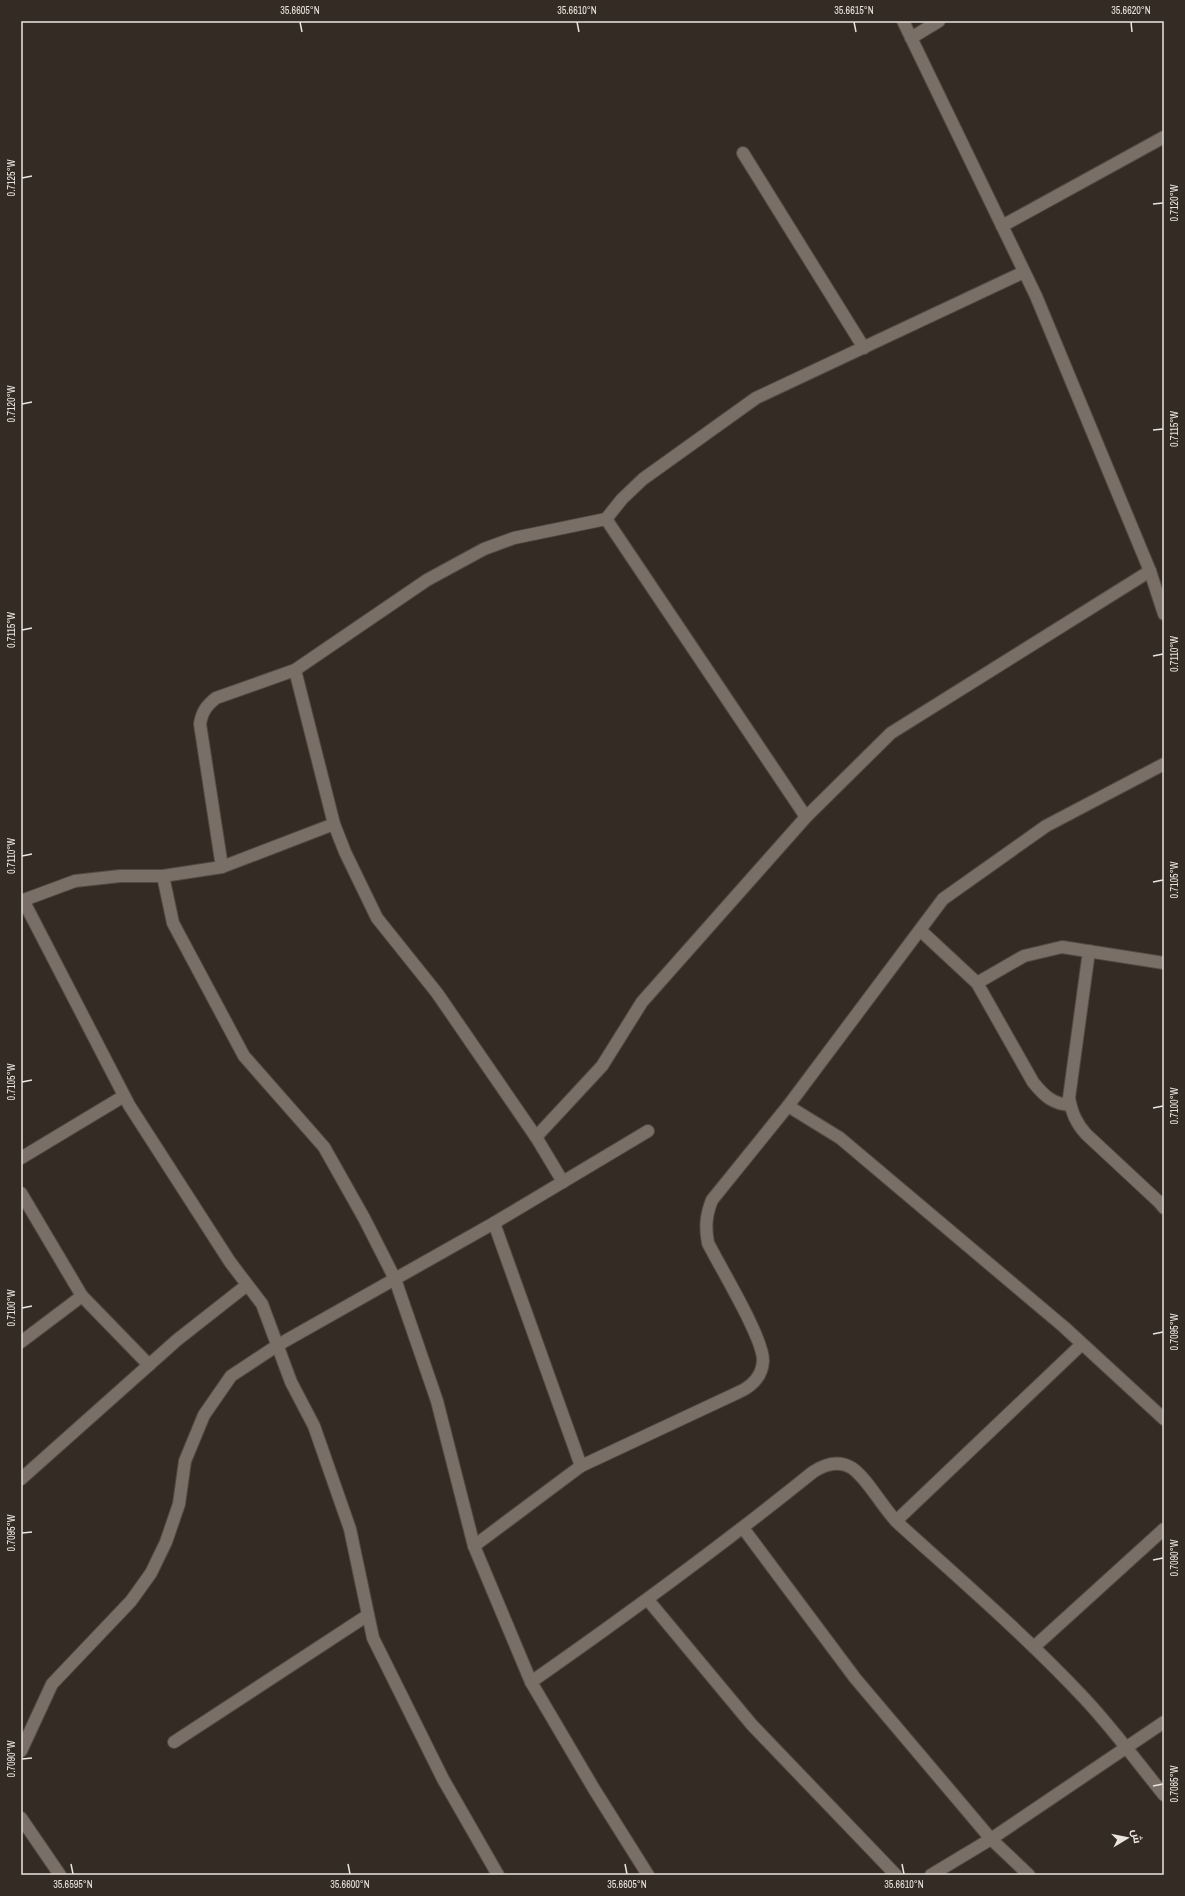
<svg xmlns="http://www.w3.org/2000/svg" width="1185" height="1896" viewBox="0 0 1185 1896" font-family="'Archivo Narrow',Cairo,sans-serif">
  <rect width="100%" height="100%" fill="#342c24"/>
  <g fill="none" stroke-linecap="round" stroke-linejoin="round">
    <defs>
      <g id="minor">
        <polyline points="903,21 1036,296 1150,571 1164,614"/>
        <polyline points="911,38 939,21"/>
        <polyline points="743,153 864,348"/>
        <polyline points="1002,226 1164,137"/>
        <polyline points="606,519 806,817"/>
        <polyline points="295,670 334,824 345,852 377,918 437,993 536,1137 563,1182"/>
        <path d="M222,867L200,724C202,712 206,706 216,698L295,670L427,580L484,549L514,538L606,519L622,499L643,479L756,398L1024,272"/>
        <polyline points="163,876 173,923 244,1056 324,1147 364,1218 395,1279 437,1401 474,1546 531,1682 594,1789 648,1875"/>
        <polyline points="23,900 129,1105 230,1262 262,1304 291,1382 314,1426 350,1529 373,1638 443,1779 498,1875"/>
        <polyline points="21,901 75,881 120,876 163,876 222,867 334,824"/>
        <path d="M920,930L977,983L1033,1082C1044,1096 1053,1104 1070,1105"/>
        <path d="M1089,951L1069,1098C1072,1113 1076,1123 1086,1134L1159,1202L1164,1208"/>
        <polyline points="977,983 1024,956 1062,947 1164,963"/>
        <polyline points="788,1106 840,1138 1064,1327 1164,1419"/>
        <polyline points="536,1137 602,1066 642,1002 806,817 891,733 1150,571"/>
        <polyline points="21,1158 124,1096"/>
        <polyline points="21,1193 82,1296 149,1365"/>
        <polyline points="494,1223 581,1466"/>
        <polyline points="21,1342 82,1296"/>
        <polyline points="21,1479 177,1340 247,1285"/>
        <polyline points="896,1521 1082,1344"/>
        <polyline points="743,1528 855,1678 991,1839 1029,1875"/>
        <path d="M474,1546L581,1466L737,1393C751,1387 762,1377 763,1361C764,1339 720,1267 708,1243C705,1227 706,1215 712,1200L788,1106L943,899L1046,826L1164,764"/>
        <polyline points="648,1600 752,1725 896,1875"/>
        <polyline points="1034,1647 1164,1529"/>
        <path d="M531,1682C627,1615 721,1546 813,1472C825,1464 839,1460 852,1468C869,1480 883,1509 899,1524C962,1581 1027,1637 1085,1699C1113,1729 1138,1763 1164,1795"/>
        <polyline points="174,1742 368,1615"/>
        <polyline points="21,1751 52,1684 131,1601 151,1573 166,1542 179,1504 185,1461 204,1415 231,1376 278,1345 494,1223 648,1131"/>
        <polyline points="21,1818 60,1875"/>
        <polyline points="931,1875 991,1839 1164,1722"/>
      </g>
    </defs>
    <!-- minor casing -->
    <use href="#minor" stroke="#524a44" stroke-width="14"/>
    <!-- minor -->
    <use href="#minor" stroke="#796f66" stroke-width="12"/>
  </g>
  <!-- ticks -->
  <path fill="none" stroke="#eae4df" stroke-width="1.5" d="M300,22L302,32M577,22L579,32M854,22L856,32M1131,22L1132,32M22,178L32,176M1153,204L1163,203M22,404L32,402M1153,430L1163,429M22,630L32,628M1153,656L1163,654M22,856L32,854M1153,882L1163,880M22,1082L32,1080M1153,1108L1163,1106M22,1308L32,1306M1153,1334L1163,1332M22,1533L32,1532M1153,1560L1163,1558M22,1759L32,1758M1153,1786L1163,1784M71,1864L73,1874M348,1864L350,1874M625,1864L627,1874M902,1864L904,1874"/>
  <!-- border -->
  <rect width="1185" height="1896" fill="none" stroke="#342c24" stroke-width="44"/>
  <!-- north arrow -->
  <g transform="translate(1127 1838) rotate(80)" stroke="#342c24" stroke-width="3" paint-order="stroke">
  <path d="M0-3L7 15L0 10L-7 15Z" fill="#eae4df"/>
  <text y="-6" font-size="11" font-weight="bold" text-anchor="middle" fill="#eae4df">ش</text>
  </g>
  <rect x="22" y="22" width="1141" height="1852" fill="none" stroke="#eae4df" stroke-width="1.5"/>
  <g font-size="10" text-anchor="middle" fill="#eae4df">
    <text x="300" y="14">35.6605°N</text>
    <text x="577" y="14">35.6610°N</text>
    <text x="854" y="14">35.6615°N</text>
    <text x="1131" y="14">35.6620°N</text>
    <text transform="translate(11 178) rotate(-90)" y="4">0.7125°W</text>
    <text transform="translate(1174 203) rotate(-90)" y="4">0.7120°W</text>
    <text transform="translate(11 404) rotate(-90)" y="4">0.7120°W</text>
    <text transform="translate(1174 429) rotate(-90)" y="4">0.7115°W</text>
    <text transform="translate(11 630) rotate(-90)" y="4">0.7115°W</text>
    <text transform="translate(1174 654) rotate(-90)" y="4">0.7110°W</text>
    <text transform="translate(11 856) rotate(-90)" y="4">0.7110°W</text>
    <text transform="translate(1174 880) rotate(-90)" y="4">0.7105°W</text>
    <text transform="translate(11 1082) rotate(-90)" y="4">0.7105°W</text>
    <text transform="translate(1174 1106) rotate(-90)" y="4">0.7100°W</text>
    <text transform="translate(11 1308) rotate(-90)" y="4">0.7100°W</text>
    <text transform="translate(1174 1332) rotate(-90)" y="4">0.7095°W</text>
    <text transform="translate(11 1533) rotate(-90)" y="4">0.7095°W</text>
    <text transform="translate(1174 1558) rotate(-90)" y="4">0.7090°W</text>
    <text transform="translate(11 1759) rotate(-90)" y="4">0.7090°W</text>
    <text transform="translate(1174 1784) rotate(-90)" y="4">0.7085°W</text>
    <text x="73" y="1888">35.6595°N</text>
    <text x="350" y="1888">35.6600°N</text>
    <text x="627" y="1888">35.6605°N</text>
    <text x="904" y="1888">35.6610°N</text>
  </g>
</svg>
